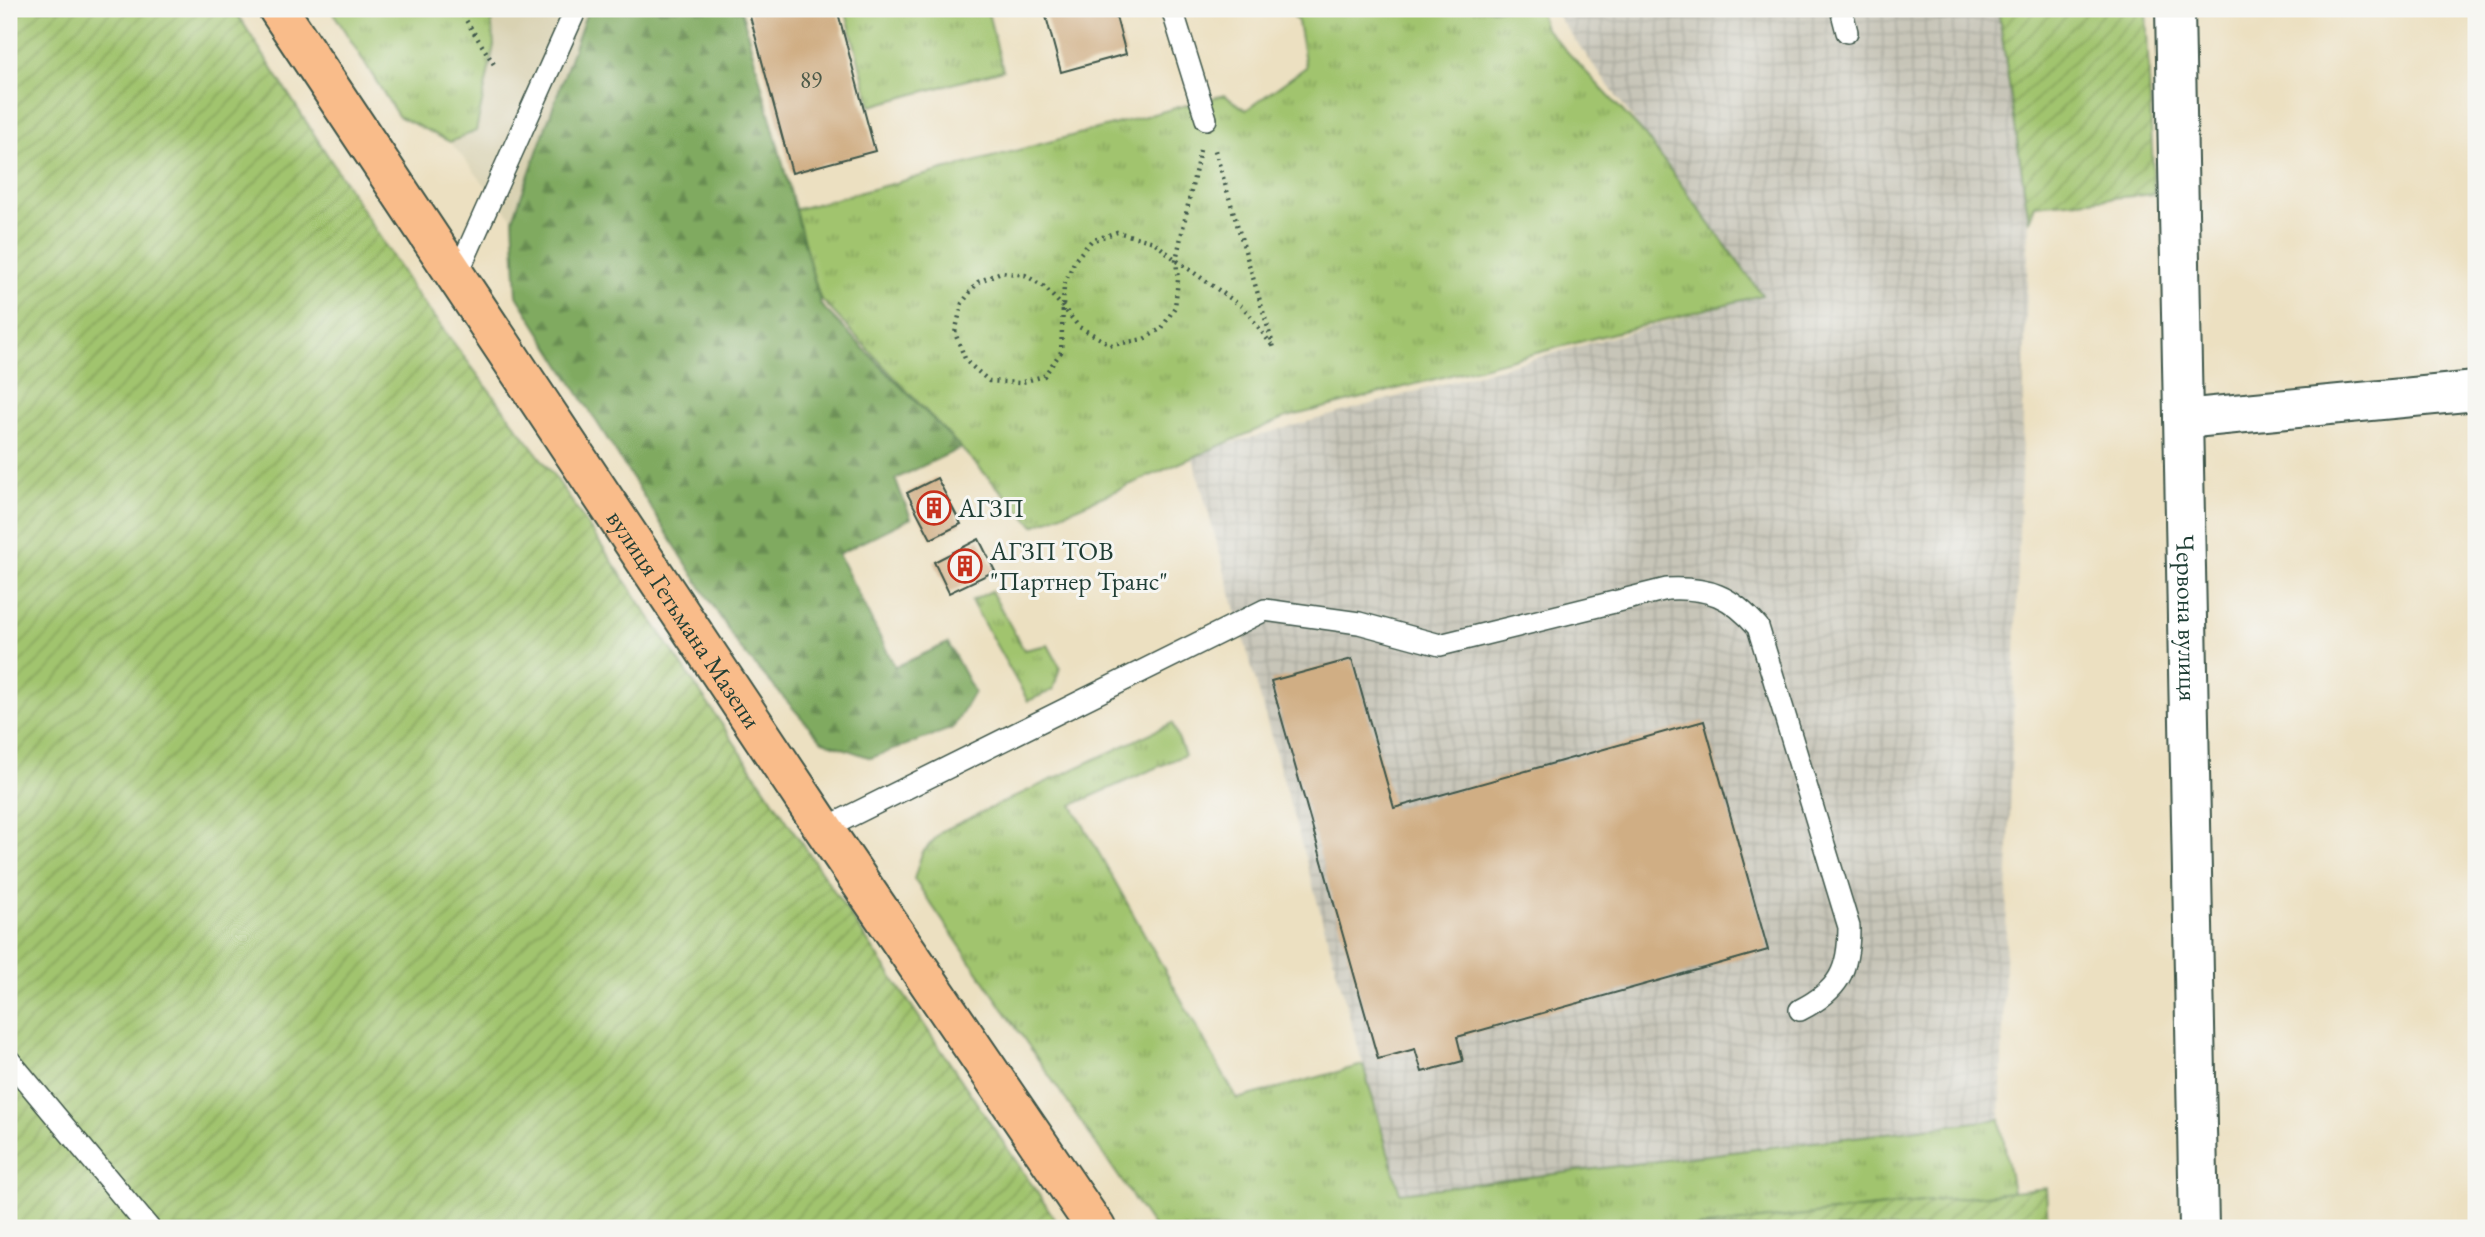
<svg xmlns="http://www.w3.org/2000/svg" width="2485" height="1237" viewBox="0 0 2485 1237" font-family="'EB Garamond',serif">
  <defs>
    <pattern id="industrial-grid" width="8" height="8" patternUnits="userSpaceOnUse" patternTransform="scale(1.75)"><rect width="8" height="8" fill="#c7c5b8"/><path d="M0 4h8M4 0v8" fill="none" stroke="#aaaa9f"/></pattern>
    <pattern id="grass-tufts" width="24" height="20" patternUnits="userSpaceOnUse" patternTransform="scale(1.75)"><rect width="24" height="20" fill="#a1c46e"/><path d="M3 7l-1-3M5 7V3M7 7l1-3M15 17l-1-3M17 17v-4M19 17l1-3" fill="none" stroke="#83a05b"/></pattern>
    <pattern id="forest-firs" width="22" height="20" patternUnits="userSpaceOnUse" patternTransform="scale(1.75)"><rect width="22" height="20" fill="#80aa61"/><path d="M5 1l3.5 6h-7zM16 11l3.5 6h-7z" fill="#688c51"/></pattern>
    <pattern id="garden-furrows" width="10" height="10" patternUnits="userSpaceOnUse" patternTransform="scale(1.75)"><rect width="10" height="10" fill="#a1c46e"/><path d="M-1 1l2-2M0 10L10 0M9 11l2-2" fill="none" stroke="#83a05b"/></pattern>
  </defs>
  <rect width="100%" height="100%" fill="#f6f6f2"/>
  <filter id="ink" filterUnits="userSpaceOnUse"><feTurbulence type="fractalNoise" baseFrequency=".0143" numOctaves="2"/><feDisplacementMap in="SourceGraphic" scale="14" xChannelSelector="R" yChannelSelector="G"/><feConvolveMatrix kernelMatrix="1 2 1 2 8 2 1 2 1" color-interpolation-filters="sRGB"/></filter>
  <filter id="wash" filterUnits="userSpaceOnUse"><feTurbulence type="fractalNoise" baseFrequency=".00686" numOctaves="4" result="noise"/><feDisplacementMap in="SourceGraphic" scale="28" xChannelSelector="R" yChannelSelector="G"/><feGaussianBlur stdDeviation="1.57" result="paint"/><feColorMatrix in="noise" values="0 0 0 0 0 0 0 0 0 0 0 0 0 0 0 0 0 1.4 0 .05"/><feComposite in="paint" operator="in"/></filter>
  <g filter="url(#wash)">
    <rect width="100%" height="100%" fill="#ece0c1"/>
    <!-- built -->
    <polygon fill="#d9d2b2" points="490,9 588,9 513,219 450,142 476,131 494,45"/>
    <!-- industrial -->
    <polygon fill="url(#industrial-grid)" points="1555,9 1998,9 2029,222 2000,1119 1399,1193 1192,454 1762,295 1556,14"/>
    <!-- grass -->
    <g fill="url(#grass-tufts)" stroke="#608051" stroke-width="2">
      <polygon points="331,9 490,9 494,45 476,131 450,142 398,116"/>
      <polygon points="845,9 987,9 1003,70 871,106"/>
      <polygon points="1289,9 1539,9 1545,28 1644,134 1762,295 1284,418 1034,526 820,298 794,210 1224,95 1246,110 1306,67 1298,22"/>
      <polygon points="991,591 1024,650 1048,645 1060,667 1053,690 1028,701 971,601"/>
      <polygon points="1172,723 1185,755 1072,805 1237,1099 1363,1065 1400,1193 2000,1119 2013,1192 1687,1228 1154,1228 914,879 922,853 942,831"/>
    </g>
    <!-- forest -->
    <polygon fill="url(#forest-firs)" stroke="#50744a" stroke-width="2" points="588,9 741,9 821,305 961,448 895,479 911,518 838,554 895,667 948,643 974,692 953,728 871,758 822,741 739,647 517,296 513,219"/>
    <!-- garden -->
    <g fill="url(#garden-furrows)" stroke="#608051" stroke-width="2">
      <polygon points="9,9 234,9 415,292 558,481 1061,1228 9,1228"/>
      <polygon points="1998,9 2146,9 2154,194 2035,205 2029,222"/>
      <polygon points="2046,1188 2048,1228 1688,1228 2013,1192"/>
    </g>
    <g id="blocks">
      <!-- building -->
      <g fill="#d0ae84">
        <polygon points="748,9 837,9 875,151 792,173"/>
        <polygon points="1044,9 1114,9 1126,54 1061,72"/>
        <polygon points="937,478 961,524 931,539 907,493"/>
        <polygon points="979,539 995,571 949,593 934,562"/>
        <polygon points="1352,659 1394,808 1704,721 1768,950 1457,1037 1463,1061 1422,1072 1415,1049 1378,1059 1271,681"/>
      </g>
    </g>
  </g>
  <g filter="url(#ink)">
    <use href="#blocks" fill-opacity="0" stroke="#3e5549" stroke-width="2"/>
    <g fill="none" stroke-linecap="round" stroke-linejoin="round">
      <defs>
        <g id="lane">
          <polyline points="1172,9 1206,119"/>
          <polyline points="1841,9 1847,32"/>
          <polyline points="456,277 576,9"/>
          <path d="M824,829L1265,610L1359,623L1440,645L1667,589C1709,587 1731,596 1758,627L1849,927C1849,971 1839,990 1800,1010"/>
          <polyline points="9,1060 149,1228"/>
        </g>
        <g id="street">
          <path id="s1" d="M2175,9L2199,1228"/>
          <polyline points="2183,419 2476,391"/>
        </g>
        <g id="highway">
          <path id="s2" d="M278,9L824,829L1096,1228"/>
        </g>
      </defs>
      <!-- lane casing -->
      <use href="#lane" stroke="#3e5549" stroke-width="24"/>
      <!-- street casing -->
      <use href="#street" stroke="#3e5549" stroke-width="42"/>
      <!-- highway casing -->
      <use href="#highway" stroke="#3e5549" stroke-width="42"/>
      <!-- path -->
      <g stroke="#3e5549" stroke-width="4.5" stroke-dasharray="2 5" stroke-linecap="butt">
        <polyline points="459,9 495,66"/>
        <polyline points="1200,150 1176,260 1178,280 1175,307 1162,328 1144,339 1112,345 1079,327 1063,307 1043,286 1025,275 1001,272 978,282 962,303 955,333 966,361 989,381 1019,383 1044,376 1061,352 1063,307 1064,285 1075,260 1091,241 1117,232 1154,242 1176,260 1244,308 1274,348 1214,147"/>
      </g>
      <!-- lane -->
      <use href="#lane" stroke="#fff" stroke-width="21"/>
      <!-- street -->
      <use href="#street" stroke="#fff" stroke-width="38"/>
      <!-- highway -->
      <use href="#highway" stroke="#f9bc8a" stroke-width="38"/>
    </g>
  </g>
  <!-- icons -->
  <defs>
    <symbol id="building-ring" viewBox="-11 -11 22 22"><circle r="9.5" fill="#f6f6f2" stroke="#c8321e" stroke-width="1.5"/><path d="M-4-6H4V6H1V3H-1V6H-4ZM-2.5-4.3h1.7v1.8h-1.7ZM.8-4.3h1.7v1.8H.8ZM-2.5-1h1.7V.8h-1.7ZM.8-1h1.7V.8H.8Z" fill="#c8321e"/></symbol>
  </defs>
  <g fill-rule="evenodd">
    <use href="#building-ring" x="915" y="489" width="38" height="38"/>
    <use href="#building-ring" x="946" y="547" width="38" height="38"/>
  </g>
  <g text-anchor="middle" stroke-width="6" stroke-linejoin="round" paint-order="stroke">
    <!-- number labels -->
    <g font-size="23" fill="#4b5948">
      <text x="811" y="88">89</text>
    </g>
    <!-- poi labels -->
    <g font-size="26" fill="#1f3d34" stroke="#f6f6f2" text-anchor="start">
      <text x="958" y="517">АГЗП</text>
      <text x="990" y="560">АГЗП ТОВ<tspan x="990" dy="30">"Партнер Транс"</tspan></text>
    </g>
    <!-- street labels -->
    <g font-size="26" fill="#1f3d34" stroke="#f6f6f2">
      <text dy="9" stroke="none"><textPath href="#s1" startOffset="609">Червона вулиця</textPath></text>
      <text dy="9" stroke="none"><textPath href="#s2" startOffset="733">вулиця Гетьмана Мазепи</textPath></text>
    </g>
  </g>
  <!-- margin -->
  <rect width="2485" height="1237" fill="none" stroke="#f6f6f2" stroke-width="35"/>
</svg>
